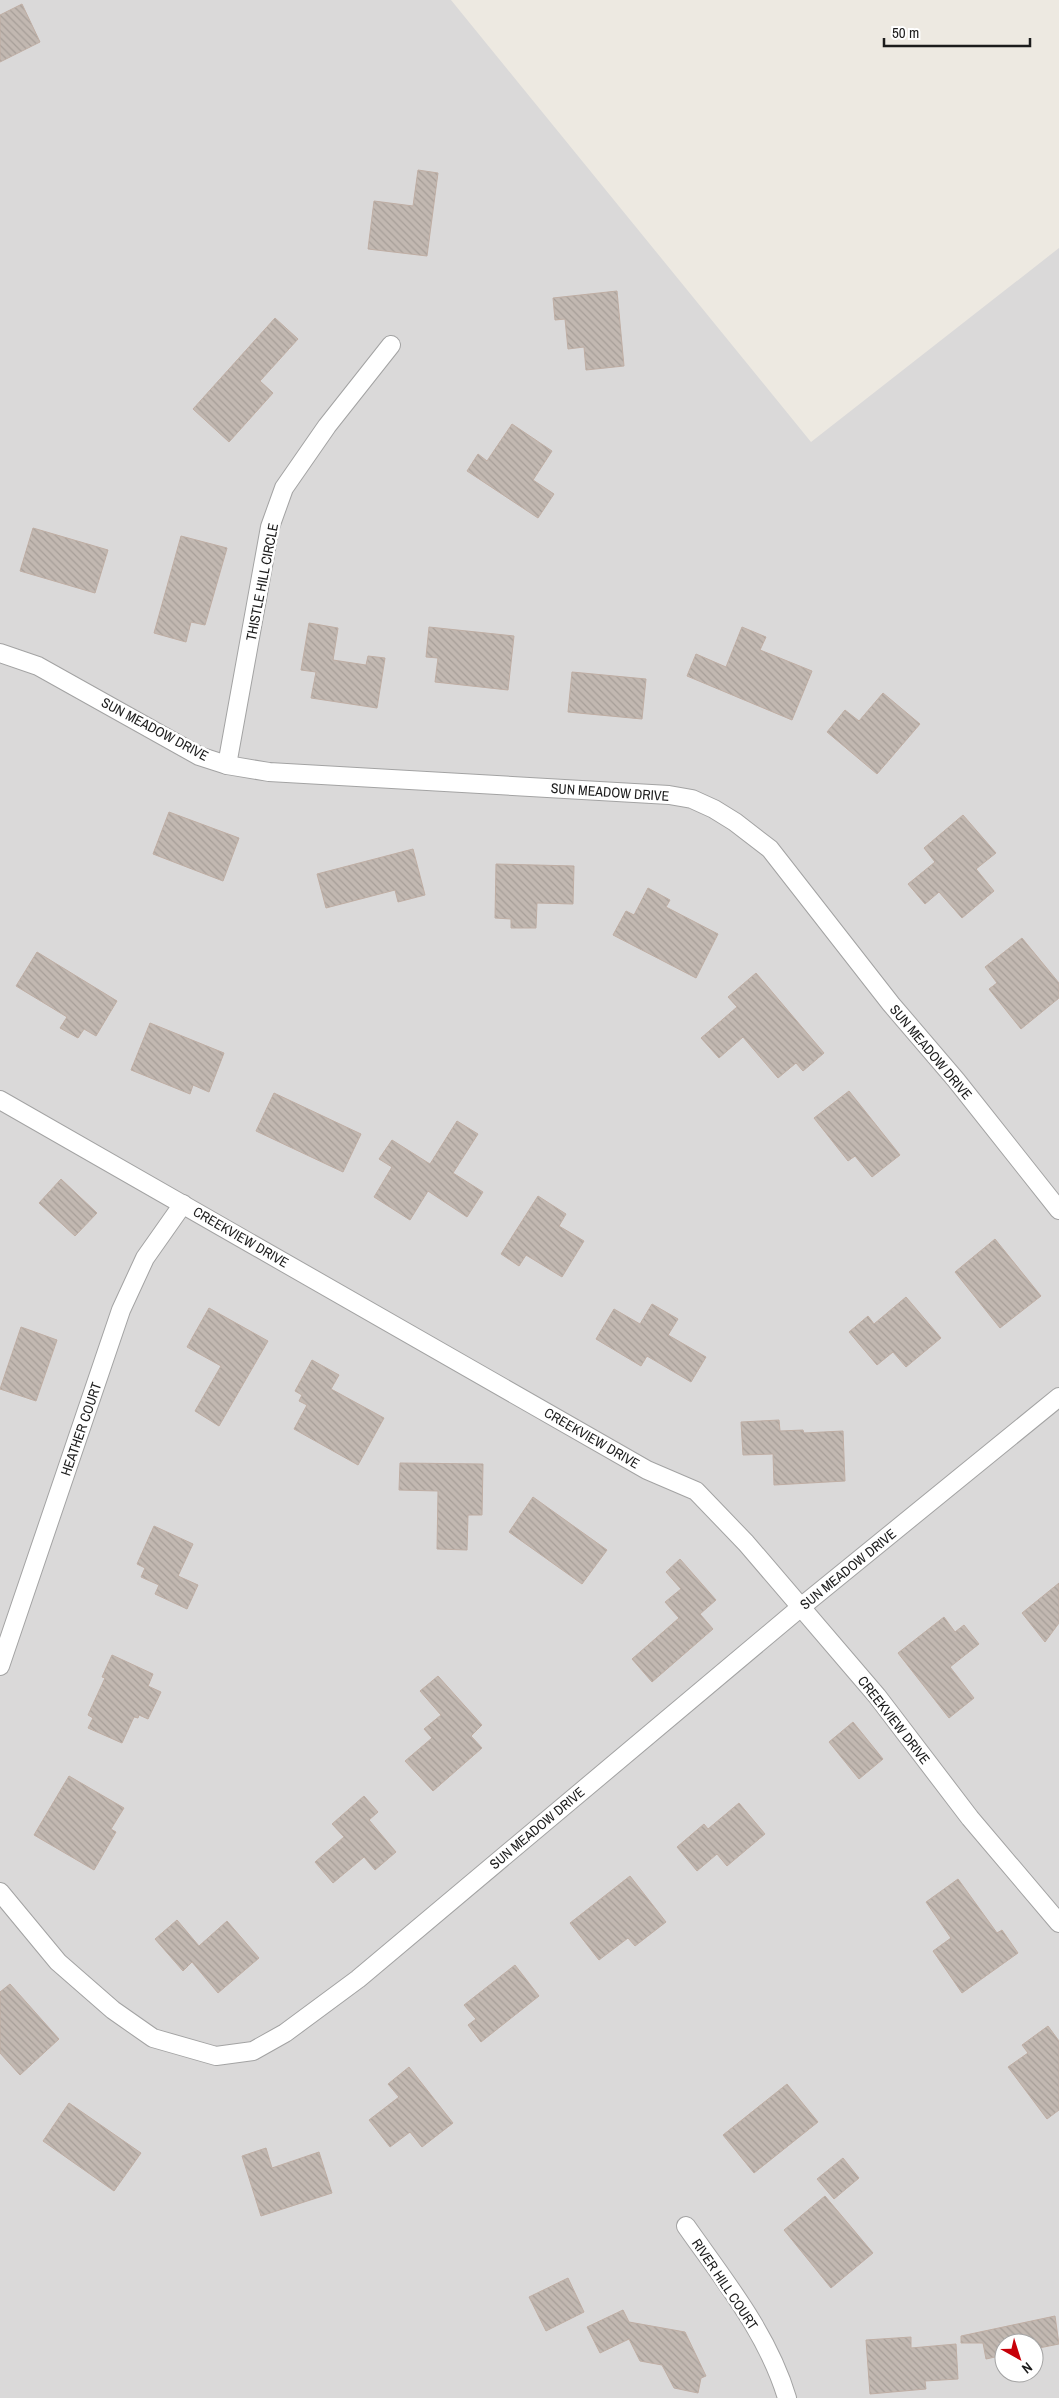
<svg xmlns="http://www.w3.org/2000/svg" width="1059" height="2398" viewBox="0 0 1059 2398" font-family="'Archivo Narrow',sans-serif">
  <defs>
    <pattern id="building-back-hatch" width="6" height="6" patternUnits="userSpaceOnUse" patternTransform="scale(1.25)"><rect width="6" height="6" fill="#c2b8b1"/><path d="M-1 5l2 2M0 0l6 6M5-1l2 2" fill="none" stroke="#a69e98"/></pattern>
  </defs>
  <rect width="100%" height="100%" fill="#ede9e1"/>
  <!-- residential -->
  <path fill="#dad9d9" fill-rule="evenodd" d="M0,0H451L811,442L1059,248V2398H0ZM1004,2343H1034V2373H1004Z"/>
  <!-- building -->
  <g fill="url(#building-back-hatch)" stroke="#bfaea4">
    <polygon points="22,4 40,42 0,62 0,15"/>
    <polygon points="418,170 438,173 427,256 368,249 374,201 413,206"/>
    <polygon points="617,291 624,366 586,370 584,347 568,349 565,319 555,320 553,298"/>
    <polygon points="275,318 298,339 260,381 273,393 229,442 193,409"/>
    <polygon points="512,424 552,451 533,480 554,494 538,518 467,471 478,454 487,461"/>
    <polygon points="33,528 108,550 95,593 20,571"/>
    <polygon points="181,536 227,548 205,625 191,622 186,642 154,633"/>
    <polygon points="309,623 338,628 333,660 366,665 368,656 385,658 377,708 311,698 316,672 301,670"/>
    <polygon points="429,627 514,636 508,690 435,682 438,658 426,657"/>
    <polygon points="742,627 766,637 760,650 812,671 792,720 687,676 696,654 726,667"/>
    <polygon points="572,672 646,679 642,719 568,712"/>
    <polygon points="883,693 920,724 877,774 827,732 845,710 859,721"/>
    <polygon points="169,812 239,838 223,881 153,854"/>
    <polygon points="963,815 996,853 976,869 994,891 962,918 939,892 925,904 908,884 935,862 924,848"/>
    <polygon points="413,849 425,895 398,902 395,890 326,908 317,874"/>
    <polygon points="496,864 574,866 573,904 537,903 536,928 511,928 511,919 495,918"/>
    <polygon points="648,888 670,900 666,907 718,934 696,978 613,935 626,911 634,915"/>
    <polygon points="1022,938 1059,983 1059,998 1021,1029 989,989 997,983 985,967"/>
    <polygon points="37,952 117,1001 96,1036 84,1029 78,1038 60,1028 67,1017 16,986"/>
    <polygon points="756,973 824,1053 803,1071 796,1063 778,1078 743,1037 719,1058 701,1038 737,1007 728,997"/>
    <polygon points="150,1023 224,1053 209,1092 193,1085 190,1094 131,1070"/>
    <polygon points="849,1091 900,1155 872,1177 855,1156 848,1161 814,1118"/>
    <polygon points="274,1093 361,1134 343,1172 256,1131"/>
    <polygon points="457,1121 478,1134 453,1173 483,1192 467,1217 428,1191 410,1220 374,1197 392,1167 379,1159 392,1140 430,1164"/>
    <polygon points="61,1179 97,1213 75,1236 39,1203"/>
    <polygon points="538,1196 566,1214 559,1226 584,1241 562,1277 526,1255 519,1266 501,1254"/>
    <polygon points="995,1239 1041,1296 1000,1328 955,1272"/>
    <polygon points="906,1297 941,1338 906,1367 893,1352 877,1365 849,1332 868,1316 874,1324"/>
    <polygon points="652,1304 678,1319 668,1335 706,1357 691,1382 647,1356 641,1366 596,1339 614,1309 640,1324"/>
    <polygon points="209,1308 268,1341 219,1426 195,1411 221,1366 187,1347"/>
    <polygon points="21,1327 57,1340 36,1401 0,1389"/>
    <polygon points="312,1360 339,1375 331,1389 384,1418 358,1465 294,1429 307,1405 299,1401 302,1395 295,1391"/>
    <polygon points="779,1420 780,1431 803,1430 804,1433 843,1431 845,1481 774,1485 773,1454 743,1455 741,1422"/>
    <polygon points="400,1463 483,1464 482,1515 468,1515 467,1550 437,1549 438,1491 399,1490"/>
    <polygon points="533,1497 607,1550 582,1584 509,1532"/>
    <polygon points="154,1526 193,1544 178,1576 198,1585 187,1609 155,1594 159,1585 141,1577 145,1568 137,1564"/>
    <polygon points="680,1559 716,1600 700,1614 713,1629 652,1682 632,1659 679,1618 665,1602 681,1589 666,1572"/>
    <polygon points="1059,1583 1059,1623 1045,1642 1022,1613"/>
    <polygon points="944,1617 955,1632 964,1625 979,1644 950,1667 974,1698 949,1718 898,1653"/>
    <polygon points="112,1655 153,1674 148,1686 161,1692 148,1719 139,1715 138,1718 134,1717 122,1743 88,1728 93,1718 88,1715 105,1678 102,1677"/>
    <polygon points="438,1676 482,1725 471,1736 482,1748 433,1791 405,1761 432,1738 424,1729 441,1715 420,1691"/>
    <polygon points="853,1722 883,1759 859,1779 829,1742"/>
    <polygon points="69,1776 124,1808 111,1829 116,1832 94,1870 34,1835"/>
    <polygon points="364,1796 378,1812 369,1820 396,1852 375,1870 364,1857 333,1883 315,1862 344,1837 332,1824"/>
    <polygon points="739,1803 765,1834 727,1866 717,1854 697,1871 677,1847 704,1824 708,1829"/>
    <polygon points="630,1876 666,1922 635,1946 628,1938 599,1960 570,1923"/>
    <polygon points="958,1879 997,1933 1002,1930 1018,1953 962,1993 933,1951 951,1938 926,1902"/>
    <polygon points="177,1920 199,1946 227,1921 259,1958 218,1993 192,1962 183,1971 155,1939"/>
    <polygon points="515,1965 539,1996 481,2042 468,2025 476,2019 464,2005"/>
    <polygon points="10,1984 59,2039 20,2075 0,2053 0,1992"/>
    <polygon points="1048,2026 1059,2041 1059,2110 1047,2119 1008,2067 1028,2053 1022,2045"/>
    <polygon points="409,2067 453,2123 422,2147 410,2132 390,2147 369,2120 399,2097 388,2084"/>
    <polygon points="787,2084 818,2122 754,2173 723,2135"/>
    <polygon points="69,2103 141,2153 114,2191 43,2141"/>
    <polygon points="266,2148 272,2168 319,2152 332,2193 261,2216 242,2156"/>
    <polygon points="843,2158 859,2178 834,2199 817,2179"/>
    <polygon points="825,2196 873,2253 831,2288 784,2230"/>
    <polygon points="568,2278 584,2312 546,2331 529,2297"/>
    <polygon points="623,2310 629,2322 685,2332 706,2376 701,2378 698,2393 674,2388 662,2365 640,2361 629,2339 600,2353 587,2327"/>
    <polygon points="1055,2316 1059,2344 1034,2349 1034,2343 1004,2343 1004,2355 986,2359 983,2343 961,2343 961,2336"/>
    <polygon points="911,2337 911,2348 956,2344 958,2379 925,2381 926,2389 870,2394 866,2340"/>
  </g>
  <g fill="none" stroke-linecap="round" stroke-linejoin="round">
    <defs>
      <g id="street">
        <polyline points="0,653 38,666 199,756 227,765 269,772 669,795 692,799 714,809 735,822 770,849 891,1004 956,1080 1059,1210"/>
        <polyline points="227,765 270,527 284,488 327,426 391,345"/>
        <polyline points="0,1100 647,1470 696,1491 746,1543 877,1696 970,1818 1059,1923"/>
        <polyline points="0,1666 121,1310 145,1258 183,1204"/>
        <polyline points="0,1892 58,1962 113,2010 153,2038 216,2056 253,2051 285,2033 358,1979 801,1607 1059,1397"/>
        <path d="M686,2226C724,2280 768,2334 787,2398"/>
      </g>
    </defs>
    <!-- street casing -->
    <use href="#street" stroke="#a3a3a3" stroke-width="20"/>
    <!-- street -->
    <use href="#street" stroke="#fff" stroke-width="18"/>
  </g>
  <g text-anchor="middle" stroke-width="5" stroke-linejoin="round" paint-order="stroke">
    <!-- street labels -->
    <g font-size="14" fill="#1c1c1c" stroke="#fff">
      <text transform="translate(262 582) rotate(-79)" y="5">THISTLE HILL CIRCLE</text>
      <text transform="translate(155 729) rotate(28)" y="5">SUN MEADOW DRIVE</text>
      <text transform="translate(610 792) rotate(4)" y="5">SUN MEADOW DRIVE</text>
      <text transform="translate(931 1052) rotate(50)" y="5">SUN MEADOW DRIVE</text>
      <text transform="translate(241 1237) rotate(30)" y="5">CREEKVIEW DRIVE</text>
      <text transform="translate(81 1429) rotate(-71)" y="5">HEATHER COURT</text>
      <text transform="translate(592 1438) rotate(30)" y="5">CREEKVIEW DRIVE</text>
      <text transform="translate(848 1569) rotate(-39)" y="5">SUN MEADOW DRIVE</text>
      <text transform="translate(894 1720) rotate(52)" y="5">CREEKVIEW DRIVE</text>
      <text transform="translate(537 1828) rotate(-40)" y="5">SUN MEADOW DRIVE</text>
      <text transform="translate(725 2284) rotate(56)" y="5">RIVER HILL COURT</text>
    </g>
  </g>
  <!-- north arrow -->
  <g transform="translate(1019 2358) rotate(141)"><circle r="24" fill="#ffffff" stroke="#a4a4a4"/>
  <path d="M0-4L9 19L0 12L-9 19Z" fill="#c70009"/>
  <text y="-8" font-size="14" font-weight="bold" text-anchor="middle" fill="#1c1c1c">N</text>
  </g>
  <!-- scale -->
  <path d="M884 38v8h146v-8" fill="none" stroke="#1c1c1c" stroke-width="2.5"/>
  <text x="892" y="38" font-size="15" fill="#1c1c1c" stroke="#ffffff" stroke-width="4" paint-order="stroke">50 m</text>
</svg>
